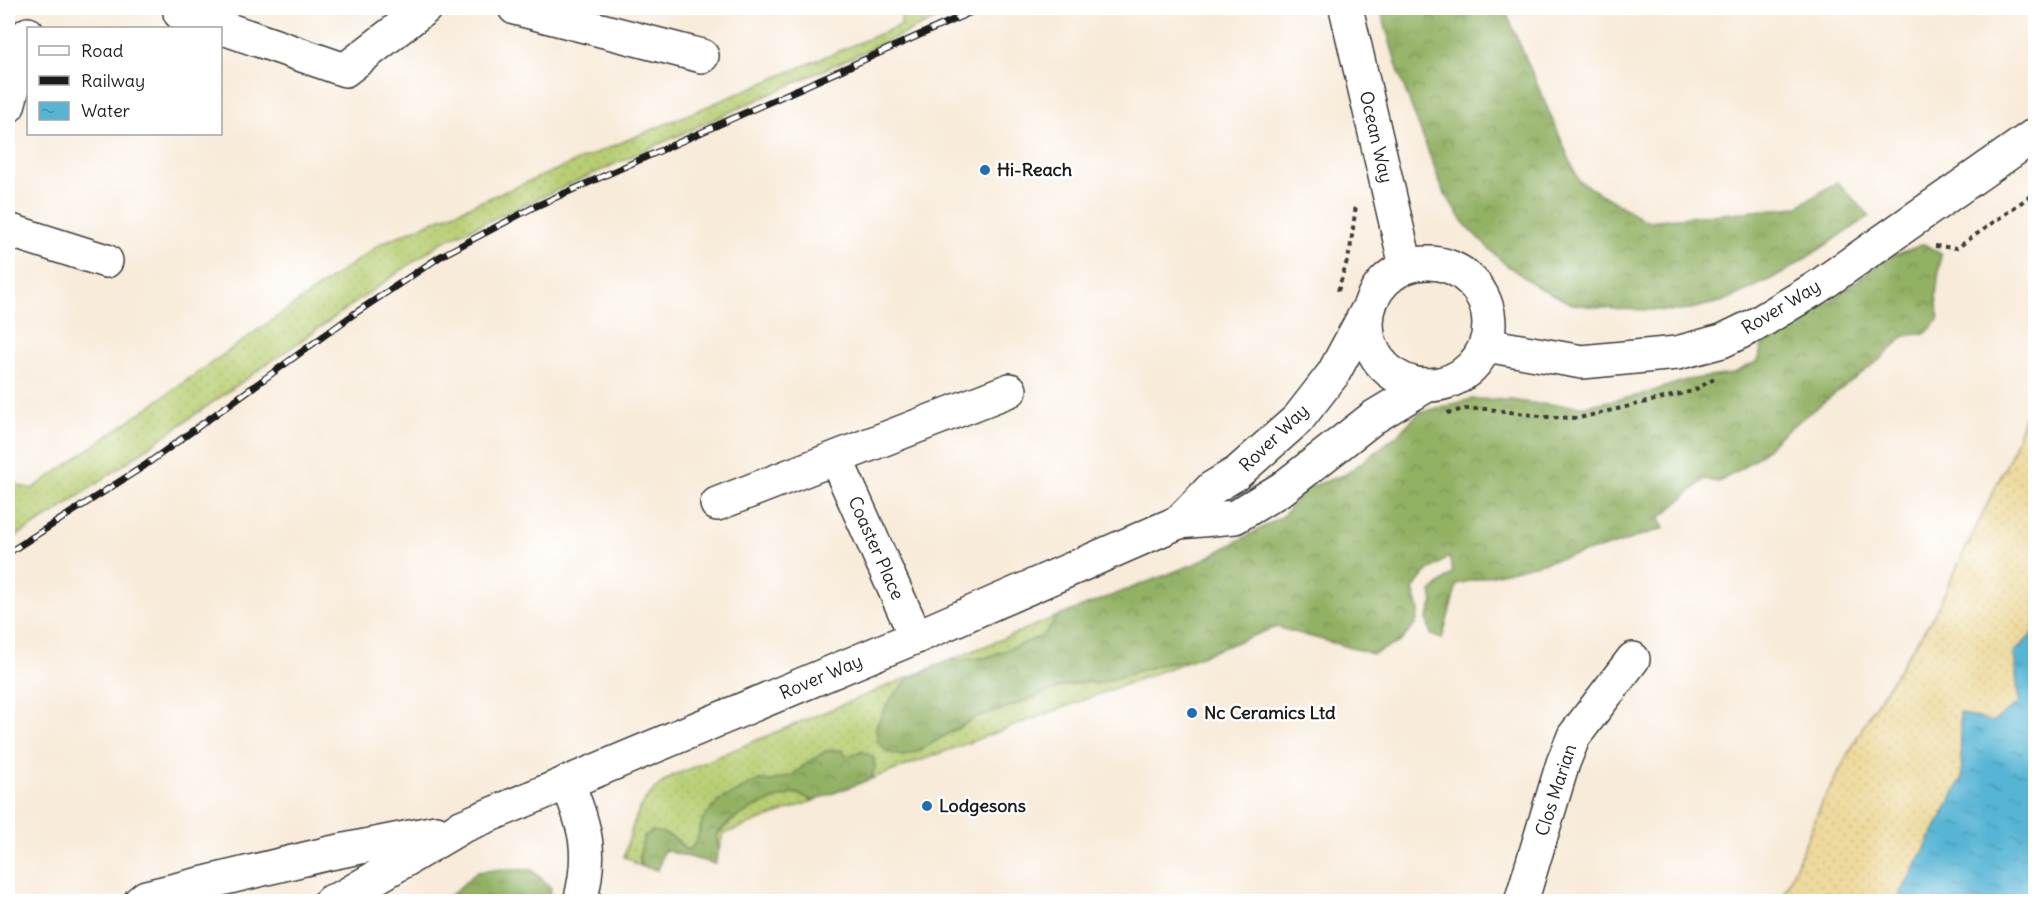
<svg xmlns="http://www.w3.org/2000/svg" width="2043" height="909" viewBox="0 0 2043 909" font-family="Delius,sans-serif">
  <defs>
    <pattern id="grass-dots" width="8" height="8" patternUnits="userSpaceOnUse" patternTransform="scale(1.5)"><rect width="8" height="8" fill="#b8ce72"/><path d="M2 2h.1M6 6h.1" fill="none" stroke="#9eb062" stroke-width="1.8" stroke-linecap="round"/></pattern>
    <pattern id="forest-crowns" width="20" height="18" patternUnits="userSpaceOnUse" patternTransform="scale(1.5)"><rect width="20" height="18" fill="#92b164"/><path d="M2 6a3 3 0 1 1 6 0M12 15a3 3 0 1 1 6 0" fill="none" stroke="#768f52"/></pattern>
    <pattern id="sand-dots" width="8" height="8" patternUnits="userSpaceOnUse" patternTransform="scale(1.5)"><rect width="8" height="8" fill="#eeda9e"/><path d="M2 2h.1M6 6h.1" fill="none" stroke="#ccba88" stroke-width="1.8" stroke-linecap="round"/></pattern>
    <pattern id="water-ripples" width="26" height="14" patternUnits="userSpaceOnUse" patternTransform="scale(1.5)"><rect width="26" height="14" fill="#56b5d4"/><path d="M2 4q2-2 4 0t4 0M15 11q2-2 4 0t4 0" fill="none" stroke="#4692ab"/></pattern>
  </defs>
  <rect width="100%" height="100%" fill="#fff"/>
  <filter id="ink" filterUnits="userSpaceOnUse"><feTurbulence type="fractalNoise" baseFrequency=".0167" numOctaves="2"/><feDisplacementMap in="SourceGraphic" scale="12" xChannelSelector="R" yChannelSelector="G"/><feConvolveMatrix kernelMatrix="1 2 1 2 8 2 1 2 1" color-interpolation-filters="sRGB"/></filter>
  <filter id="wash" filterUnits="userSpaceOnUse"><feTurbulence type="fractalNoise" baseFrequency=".008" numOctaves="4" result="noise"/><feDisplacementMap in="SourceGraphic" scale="24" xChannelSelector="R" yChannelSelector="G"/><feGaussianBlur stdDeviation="1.35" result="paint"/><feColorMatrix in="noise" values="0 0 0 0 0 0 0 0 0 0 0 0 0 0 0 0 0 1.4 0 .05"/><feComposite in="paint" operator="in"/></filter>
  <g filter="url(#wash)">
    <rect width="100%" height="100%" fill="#f8ebd9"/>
    <!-- grass -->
    <g fill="url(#grass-dots)" stroke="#6a7547" stroke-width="1.5">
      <polygon points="902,8 961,8 442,242 53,514 8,541 8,483 32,489 382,243 901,25"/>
      <path d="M1058,616L1043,636L985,658L948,661L887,752L903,756L919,751L978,716L1001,710L1063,686L1086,682L1096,684L1168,662L1188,661L871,779L875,767L848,757L810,761L793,775L771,781L759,780L703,819L697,839L691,849H684L678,840L653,831L644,837L639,858L641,866L634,864L633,860L624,857C634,820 637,799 672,776C800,721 929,669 1058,616Z"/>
      <path d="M797,793L813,801L723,834L719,849L716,837C732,814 771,799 797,793Z"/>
    </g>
    <!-- forest -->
    <g fill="url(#forest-crowns)" stroke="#576640" stroke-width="1.5">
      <polygon points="1380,8 1504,8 1579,181 1646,221 1797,207 1837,182 1870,216 1780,275 1724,301 1682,311 1615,309 1572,304 1538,287 1505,264 1467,227 1443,191 1400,76"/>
      <polygon points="1924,244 1941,254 1936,296 1939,320 1926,333 1904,336 1882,358 1783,433 1759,456 1739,470 1719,482 1704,480 1660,518 1664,528 1614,545 1457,584 1442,639 1431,635 1427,619 1433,602 1431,592 1453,572 1449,557 1424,574 1413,589 1419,610 1416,624 1400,642 1373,654 1276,627 1188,661 1168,662 1096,684 1086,682 1063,686 1001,710 978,716 919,751 903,756 887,752 877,740 876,727 883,712 892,697 909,679 948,661 985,658 1043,636 1058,616 1197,563 1282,517 1305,489 1346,474 1396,436 1419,413 1472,399 1510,400 1538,404 1584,406 1641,395 1686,380 1732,374 1758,361 1762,345 1777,331 1820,309 1887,258"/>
      <path d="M841,750L848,757L863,751L874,758L875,767L871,779L813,801L796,793C771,799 732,814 716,836L719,849L715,864L664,850L658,870L641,866L639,858L644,836L653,831C667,834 675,836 684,849H691L697,839L703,819L720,800L759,780L771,781L793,775L810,761L826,751Z"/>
      <polygon points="501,869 532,870 551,888 548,901 439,901 451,895 477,872"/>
    </g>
    <!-- sand -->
    <polygon fill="url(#sand-dots)" stroke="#857b5d" stroke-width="1.5" points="2035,389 2035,780 1988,901 1781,902 1821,805 1871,712 1933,617 2010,457"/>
    <!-- water -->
    <polygon fill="url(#water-ripples)" stroke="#396878" stroke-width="1.5" points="2035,631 2035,901 1897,901 1962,779 1960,713 1992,722 2019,703 2014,653"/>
  </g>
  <g filter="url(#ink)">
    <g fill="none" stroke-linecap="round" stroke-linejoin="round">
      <defs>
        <g id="minor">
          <polyline points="182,8 180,13 345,70 425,8"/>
          <polyline points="515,8 702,56"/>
          <polyline points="1346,8 1406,266"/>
          <polyline points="8,106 28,34"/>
          <polyline points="8,230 106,261"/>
          <circle cx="1428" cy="324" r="61"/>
          <polyline points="1486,345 1582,362 1677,353 1722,341 1755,325 1816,288 2036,134"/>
          <polyline points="836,459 916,637"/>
          <polyline points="717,504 1010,390"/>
          <polyline points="1179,522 1212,488 1237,473 1298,419 1333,374 1368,309"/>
          <path d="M567,782C586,827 593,853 580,902"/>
          <polyline points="140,902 146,897 330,853 436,832"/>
          <polyline points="330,902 343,897 461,827 916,637 1179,522 1235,517 1283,488 1374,417 1427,385"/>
          <polyline points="1521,902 1563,763 1574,736 1633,659"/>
        </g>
      </defs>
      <!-- minor casing -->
      <use href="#minor" stroke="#3d3b38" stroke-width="36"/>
      <!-- path -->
      <g stroke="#3d3b38" stroke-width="4" stroke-dasharray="4.5 4.5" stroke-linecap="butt">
        <polyline points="1935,246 1957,248 2036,192"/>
        <polyline points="1338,291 1350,251 1356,205"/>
        <polyline points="1447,413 1465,409 1488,409 1547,417 1579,418 1693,391 1714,379"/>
      </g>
      <!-- minor -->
      <use href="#minor" stroke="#fff" stroke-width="33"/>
      <defs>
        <polyline id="rail" points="8,553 144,466 354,314 441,256 534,207 980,8"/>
      </defs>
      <!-- rail casing -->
      <use href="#rail" stroke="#1c1c1c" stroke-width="7"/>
      <!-- rail -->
      <use href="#rail" stroke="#fff" stroke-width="4.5" stroke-dasharray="14" stroke-linecap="butt"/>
    </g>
  </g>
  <!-- markers -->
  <g fill="#1f6fb2" stroke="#fff" stroke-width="2">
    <circle cx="985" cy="170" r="6"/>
    <circle cx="1192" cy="713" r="6"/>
    <circle cx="927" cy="806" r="6"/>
  </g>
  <g text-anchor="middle" stroke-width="5" stroke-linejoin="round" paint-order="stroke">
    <!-- street labels -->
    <g font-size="18" fill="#1c1c1c" stroke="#fff">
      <text transform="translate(1376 137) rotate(77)" y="6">Ocean Way</text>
      <text transform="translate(1781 307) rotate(-31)" y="6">Rover Way</text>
      <text transform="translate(1274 438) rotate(-44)" y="6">Rover Way</text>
      <text transform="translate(876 548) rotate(66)" y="6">Coaster Place</text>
      <text transform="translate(821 677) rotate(-23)" y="6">Rover Way</text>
      <text transform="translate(1556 790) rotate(-72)" y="6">Clos Marian</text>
    </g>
    <!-- poi labels -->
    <g font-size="18" font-weight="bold" fill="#1c1c1c" stroke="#fff" text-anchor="start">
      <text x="997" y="176">Hi-Reach</text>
      <text x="1204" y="719">Nc Ceramics Ltd</text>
      <text x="939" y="812">Lodgesons</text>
    </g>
  </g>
  <!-- margin -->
  <rect width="2043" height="909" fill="none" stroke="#fff" stroke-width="30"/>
  <!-- legend -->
  <rect x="27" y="27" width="195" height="108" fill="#ffffff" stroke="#a4a4a4" stroke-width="1.5"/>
  <rect x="39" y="46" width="30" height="9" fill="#ffffff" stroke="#a4a4a4" stroke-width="1.5"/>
  <text x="81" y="57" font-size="18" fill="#1c1c1c">Road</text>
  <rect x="39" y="76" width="30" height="9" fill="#1c1c1c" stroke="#a4a4a4" stroke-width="1.5"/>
  <text x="81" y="87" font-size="18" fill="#1c1c1c">Railway</text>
  <rect x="39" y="102" width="30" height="18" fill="url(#water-ripples)" stroke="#a4a4a4" stroke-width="1.5"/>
  <text x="81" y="117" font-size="18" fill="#1c1c1c">Water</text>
</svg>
